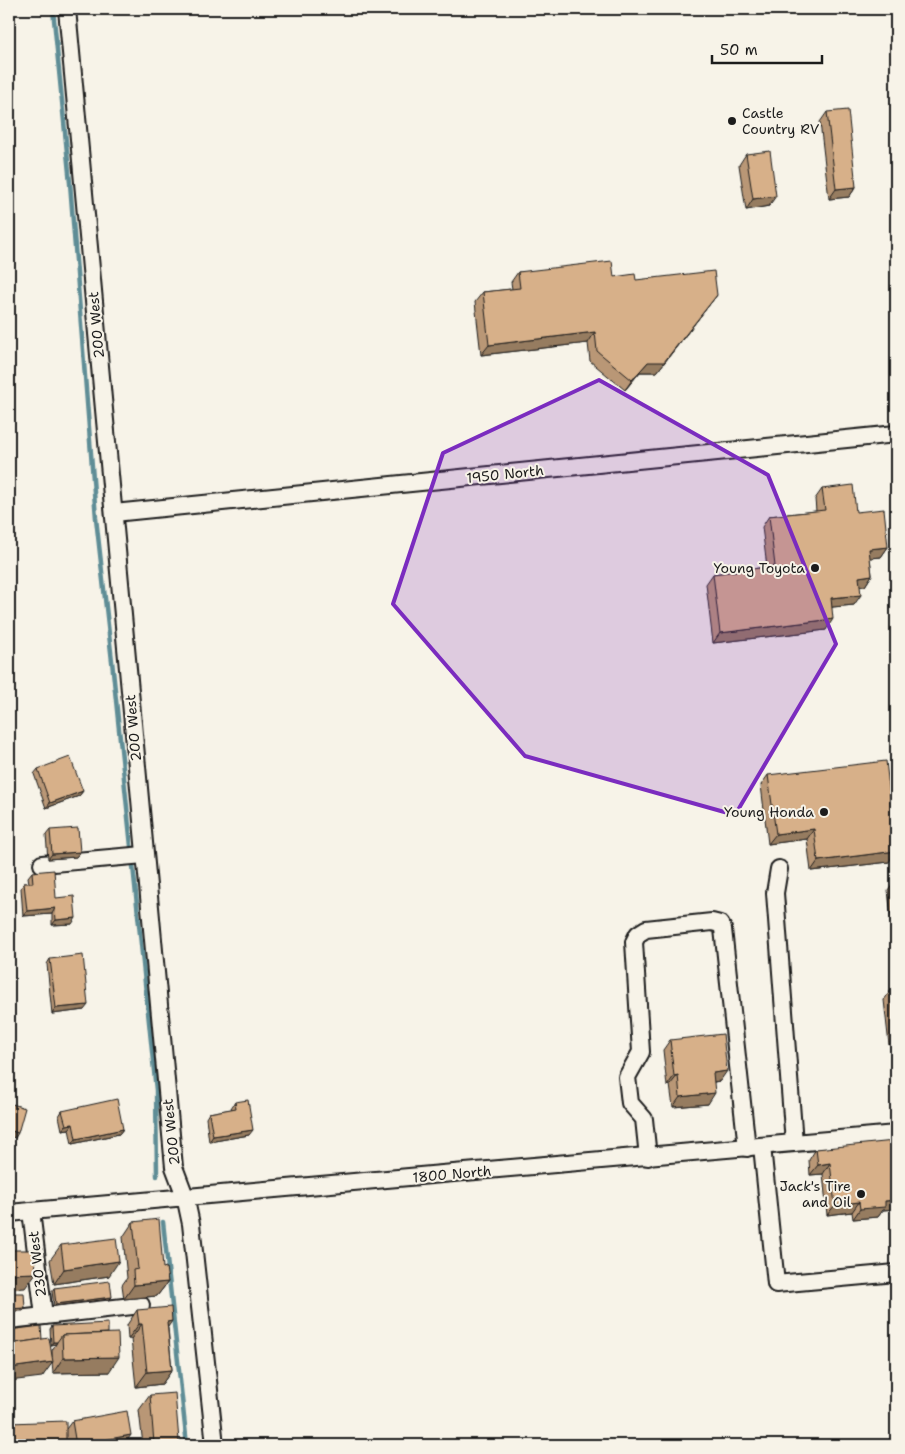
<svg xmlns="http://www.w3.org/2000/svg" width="905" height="1454" viewBox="0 0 905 1454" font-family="'Shantell Sans',sans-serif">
  <rect width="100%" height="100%" fill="#f7f3e8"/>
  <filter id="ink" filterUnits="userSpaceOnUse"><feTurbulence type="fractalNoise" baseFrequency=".02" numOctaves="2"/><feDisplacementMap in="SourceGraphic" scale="10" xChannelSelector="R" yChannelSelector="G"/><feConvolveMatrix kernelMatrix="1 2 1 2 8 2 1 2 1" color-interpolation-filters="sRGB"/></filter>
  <g filter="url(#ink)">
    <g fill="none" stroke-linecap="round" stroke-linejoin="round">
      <!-- stream -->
      <g stroke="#5e8d96" stroke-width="4.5">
        <polyline points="53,9 70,183 96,518 112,661 156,1090 157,1176"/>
        <polyline points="163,1222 187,1445"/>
      </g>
      <defs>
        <g id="minor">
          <polyline points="67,9 174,1167 185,1196 191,1224 215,1445"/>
          <polyline points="114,513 896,434"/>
          <polyline points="42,864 144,855"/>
          <polyline points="779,869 775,893 794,1143"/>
          <polyline points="762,1146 776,1284 896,1273"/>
          <polyline points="648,1157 644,1119 630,1103 627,1077 641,1052 634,942 638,934 646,929 712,922 720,924 723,929 747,1148"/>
          <polyline points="31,1211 44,1316"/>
          <path d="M9,1213C304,1184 601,1162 896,1134"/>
          <polyline points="9,1320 141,1305"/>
        </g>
      </defs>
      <!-- minor casing -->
      <use href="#minor" stroke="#1c1c1c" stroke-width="20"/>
      <!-- minor -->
      <use href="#minor" stroke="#f7f3e8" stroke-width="16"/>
    </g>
    <!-- wall -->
    <g fill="#b99776" stroke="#1c1c1c">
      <polygon points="827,112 856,187 849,197 829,199 820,122"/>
      <polygon points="746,154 769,206 746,210 739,165"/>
      <polygon points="518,272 614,277 717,295 657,372 640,372 625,390 590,361 588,343 481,355 475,302 483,292 512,289 511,282"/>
      <polygon points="822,489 856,512 888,547 881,557 870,558 872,575 865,586 860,586 854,605 832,607 826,630 713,643 706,584 713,574 767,567 762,527 769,516 816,511 815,499"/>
      <polygon points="38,769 83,791 79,796 46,808 34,774"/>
      <polygon points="768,775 889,862 811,871 807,839 768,844 761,785"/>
      <polygon points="50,830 80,852 76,857 48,859 46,835"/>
      <polygon points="32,872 56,898 72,924 52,925 52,914 23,916 21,888 24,883 29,883 28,877"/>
      <polygon points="895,880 896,880 896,943 894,944 888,890"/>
      <polygon points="50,959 84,1010 52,1014 47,964"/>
      <polygon points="891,990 896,990 896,1044 889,1045 884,1000"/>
      <polygon points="670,1040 720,1081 714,1082 708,1104 673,1107 670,1085 667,1086 663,1050"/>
      <polygon points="235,1102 249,1135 209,1142 206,1118 209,1113 232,1109 231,1108"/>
      <polygon points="62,1111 123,1129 119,1134 72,1144 69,1129 62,1130 59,1116"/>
      <polygon points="816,1149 896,1158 896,1209 883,1210 878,1217 853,1219 852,1212 827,1215 823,1174 810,1175 809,1160"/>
      <polygon points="133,1222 163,1268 168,1282 157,1296 124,1299 122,1285 127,1278 123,1237"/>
      <polygon points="61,1245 109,1276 54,1284 50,1260"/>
      <polygon points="54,1288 110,1299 54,1306 52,1291"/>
      <polygon points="137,1310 168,1328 172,1370 162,1384 136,1387 131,1339 128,1339 127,1325"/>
      <polygon points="52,1326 109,1372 53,1373 52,1362 42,1377 42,1339 52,1357 52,1350 56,1344 51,1345 50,1329"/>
      <polygon points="150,1395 179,1441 183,1445 143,1445 139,1410"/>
      <polygon points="72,1421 124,1445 9,1445 9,1424 10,1423 66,1429"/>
    </g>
    <!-- shaded-wall -->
    <g fill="#967b60" stroke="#1c1c1c">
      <polygon points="856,187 849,197 829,199 836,189"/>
      <polygon points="776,196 769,206 746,210 753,199"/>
      <polygon points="717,295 657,372 640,372 625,390 632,380 648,362"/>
      <polygon points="595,332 588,343 481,355 489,345"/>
      <polygon points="888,547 881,557 861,559 869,549"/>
      <polygon points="872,575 865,586 852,587 859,577"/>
      <polygon points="861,595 854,605 823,608 831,598"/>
      <polygon points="833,619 826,630 713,643 720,633"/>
      <polygon points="83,791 79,796 46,808 50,803"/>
      <polygon points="814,829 807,839 768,844 776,834"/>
      <polygon points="896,851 889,862 811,871 818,861"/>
      <polygon points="80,852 76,857 48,859 52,854"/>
      <polygon points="55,908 52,914 23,916 27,911"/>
      <polygon points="76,918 72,924 52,925 56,920"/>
      <polygon points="88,1005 84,1010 52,1014 56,1008"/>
      <polygon points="896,1035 896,1044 889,1045"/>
      <polygon points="13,1071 9,1077 9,1072"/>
      <polygon points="727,1071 720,1081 706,1083 713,1073"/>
      <polygon points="678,1075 670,1085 667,1086 674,1076"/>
      <polygon points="715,1093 708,1104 673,1107 680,1097"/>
      <polygon points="73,1124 69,1129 62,1130 66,1125"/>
      <polygon points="123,1129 119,1134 72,1144 76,1139"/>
      <polygon points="9,1130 18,1133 15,1138 9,1136"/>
      <polygon points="253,1130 249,1135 209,1142 213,1136"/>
      <polygon points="830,1163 823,1174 810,1175 818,1165"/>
      <polygon points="896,1200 896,1209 883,1210 878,1217 853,1219 860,1209 885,1201"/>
      <polygon points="859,1202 852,1212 827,1215 835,1205"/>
      <polygon points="119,1261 109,1276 54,1284 64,1269"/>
      <polygon points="36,1273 25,1288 9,1289 9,1274"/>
      <polygon points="168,1282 157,1296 124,1299 134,1285"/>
      <polygon points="112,1297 110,1299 54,1306 56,1304"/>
      <polygon points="25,1308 23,1311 9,1311 9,1309"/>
      <polygon points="172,1321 162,1336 167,1322"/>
      <polygon points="139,1324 142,1324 131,1339 128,1339"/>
      <polygon points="53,1342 57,1342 56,1344 51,1345"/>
      <polygon points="119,1357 109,1372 53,1373 63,1358"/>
      <polygon points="53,1362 42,1377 9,1381 9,1368"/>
      <polygon points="172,1370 162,1384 136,1387 147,1372"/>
      <polygon points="131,1435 124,1445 75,1445 76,1445"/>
    </g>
    <!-- building -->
    <g fill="#d7b089" stroke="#1c1c1c">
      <polygon points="848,110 856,187 836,189 827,112"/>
      <polygon points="770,151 776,196 753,199 746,154"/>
      <polygon points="612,261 614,277 635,274 636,280 714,271 717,295 664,362 648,362 632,380 597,351 595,332 489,345 483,292 520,288 518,272"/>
      <polygon points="853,485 856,512 884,509 888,547 869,549 872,575 859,577 861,595 831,598 833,619 720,633 713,574 775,566 769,516 825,510 822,489"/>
      <polygon points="70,757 83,791 50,803 38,769"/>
      <polygon points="886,761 896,851 818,861 814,829 776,834 768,775"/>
      <polygon points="78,828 80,852 52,854 50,830"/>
      <polygon points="54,870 56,898 74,896 76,918 56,920 55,908 27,911 24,883 33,883 32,872"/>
      <polygon points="83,955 88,1005 56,1008 50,959"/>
      <polygon points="891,990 896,990 896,1035"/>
      <polygon points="723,1034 727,1071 713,1073 715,1093 680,1097 678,1075 674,1076 670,1040"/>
      <polygon points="9,1039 13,1071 9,1072"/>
      <polygon points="117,1099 123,1129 76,1139 73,1124 66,1125 62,1111"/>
      <polygon points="248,1100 253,1130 213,1136 209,1113 236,1108 235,1102"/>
      <polygon points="9,1103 25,1108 18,1133 9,1130"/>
      <polygon points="894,1141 896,1158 896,1200 885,1201 885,1207 860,1209 859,1202 835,1205 830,1163 818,1165 816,1149"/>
      <polygon points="159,1219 163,1268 166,1267 168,1282 134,1285 133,1270 138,1269 133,1222"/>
      <polygon points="116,1238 119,1261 64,1269 61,1245"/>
      <polygon points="9,1250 35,1250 36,1273 9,1274"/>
      <polygon points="110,1281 112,1297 56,1304 54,1288"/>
      <polygon points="9,1293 24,1293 25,1308 9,1309"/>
      <polygon points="171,1307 172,1321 167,1322 172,1370 147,1372 142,1324 139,1324 137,1310"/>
      <polygon points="108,1323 108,1333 62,1335 57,1342 53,1342 52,1326"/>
      <polygon points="41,1326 42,1339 9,1344 9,1330"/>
      <polygon points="118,1333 119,1357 63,1358 62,1335"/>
      <polygon points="49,1338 53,1362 9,1368 9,1344"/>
      <polygon points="175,1393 179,1441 183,1441 183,1445 149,1445 149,1444 154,1443 150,1395"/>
      <polygon points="127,1411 131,1435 76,1445 72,1421"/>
      <polygon points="66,1421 66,1445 11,1445 10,1423"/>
    </g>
  </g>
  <!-- marked area -->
  <path fill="#7b2cbf" fill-opacity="0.2" stroke="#7b2cbf" stroke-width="4" stroke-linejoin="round" d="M599,380L768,475L836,644L735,815L525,756L393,604L443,453Z"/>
  <!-- markers -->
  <g fill="#1c1c1c" stroke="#f7f3e8" stroke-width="2">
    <circle cx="732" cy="121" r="5"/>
    <circle cx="815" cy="568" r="5"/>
    <circle cx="824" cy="812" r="5"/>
    <circle cx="861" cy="1194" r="5"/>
  </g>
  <g text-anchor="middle" stroke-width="4" stroke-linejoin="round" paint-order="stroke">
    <!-- poi labels -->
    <g font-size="14" fill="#1c1c1c" stroke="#f7f3e8" text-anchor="end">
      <text x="742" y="118" text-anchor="start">Castle<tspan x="742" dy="16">Country RV</tspan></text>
      <text x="805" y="573">Young Toyota</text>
      <text x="814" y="817">Young Honda</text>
      <text x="851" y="1191">Jack's Tire<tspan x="851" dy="16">and Oil</tspan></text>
    </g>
    <!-- street labels -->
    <g font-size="14" fill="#1c1c1c" stroke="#f7f3e8">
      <text transform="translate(96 325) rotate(-95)" y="5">200 West</text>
      <text transform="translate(505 474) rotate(-6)" y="5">1950 North</text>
      <text transform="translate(133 728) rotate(-95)" y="5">200 West</text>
      <text transform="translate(171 1132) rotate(-96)" y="5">200 West</text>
      <text transform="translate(452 1174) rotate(-5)" y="5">1800 North</text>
      <text transform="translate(37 1264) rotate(-97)" y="5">230 West</text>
    </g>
  </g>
  <!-- margin -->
  <rect width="905" height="1454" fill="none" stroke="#f7f3e8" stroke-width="30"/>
  <rect x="15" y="15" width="875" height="1424" fill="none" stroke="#1c1c1c" stroke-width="2" filter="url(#ink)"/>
  <!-- scale -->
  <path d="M712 55v8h110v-8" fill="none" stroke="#1c1c1c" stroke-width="2.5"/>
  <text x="720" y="55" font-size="15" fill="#1c1c1c" stroke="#f7f3e8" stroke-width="4" paint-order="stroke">50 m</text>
</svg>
